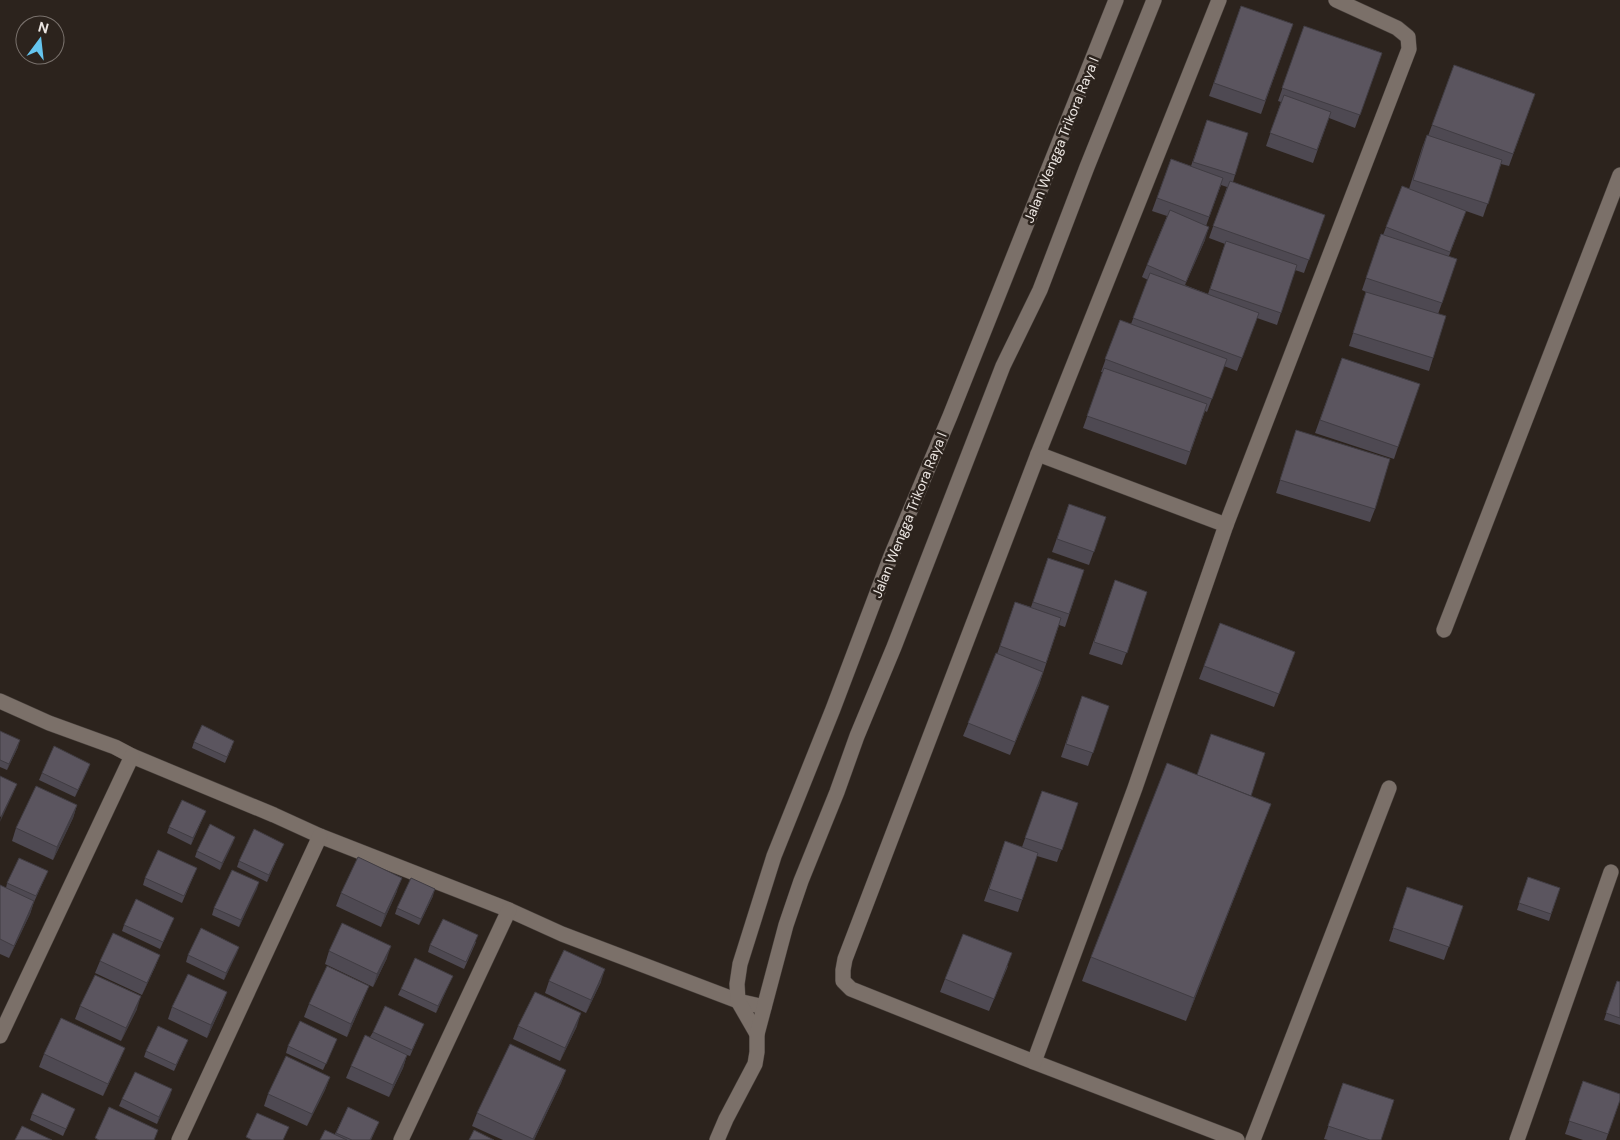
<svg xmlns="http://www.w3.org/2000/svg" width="1620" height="1140" viewBox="0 0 1620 1140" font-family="'DM Sans',sans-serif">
  <rect width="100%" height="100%" fill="#2c231d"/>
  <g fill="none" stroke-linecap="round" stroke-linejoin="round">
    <defs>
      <g id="minor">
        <polyline points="1219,0 1038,454 845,959 843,970 843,981 851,989 1034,1062 1237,1140"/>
        <polyline points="1038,454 1226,525"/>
        <polyline points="1444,630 1620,175"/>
        <polyline points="0,701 49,723 115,747 132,756 274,815 320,836 509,910 562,934 738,1001 764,1007"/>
        <polyline points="757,1034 738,1001 737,984 740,964 774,856 833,709 891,556 950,416 1116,0"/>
        <polyline points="0,1036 132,756"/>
        <polyline points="1034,1062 1135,788 1226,525 1409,49 1408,37 1397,28 1336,0"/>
        <polyline points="179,1140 320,836"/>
        <polyline points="401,1140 509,910"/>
        <polyline points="717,1140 726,1119 755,1064 757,1052 757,1034 786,925 801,881 837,792 857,736 894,647 1003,366 1040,290 1087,167 1154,0"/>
        <polyline points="1253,1140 1389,788"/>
        <polyline points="1517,1140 1611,872"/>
      </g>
    </defs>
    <!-- minor casing -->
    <use href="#minor" stroke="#48403c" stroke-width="16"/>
    <!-- minor -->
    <use href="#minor" stroke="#7b7069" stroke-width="15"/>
  </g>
  <!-- wall -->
  <g fill="#4e4952" fill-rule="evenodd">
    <polygon points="1241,6 1293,24 1261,114 1209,96"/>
    <polygon points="1304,26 1382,53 1355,128 1329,118 1313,163 1266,146 1281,102 1278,101"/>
    <polygon points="1454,65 1535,94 1509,166 1501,164 1483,217 1466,211 1449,256 1442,303 1438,314 1433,358 1429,371 1349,346 1366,292 1362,290 1381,234 1383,235 1402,186 1409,189 1422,148 1427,135 1428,136"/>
    <path d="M1207,120L1235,175L1233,182L1325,215L1304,273L1295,270L1277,325L1257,318L1237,371L1224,366L1207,412L1205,411L1186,465L1083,428L1103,372H1101L1120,320L1131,324L1148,280L1142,277L1167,216L1152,211L1171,159L1191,166ZM1221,185L1227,187L1209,238L1225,244L1208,294L1185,285L1205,240L1206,226Z"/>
    <polygon points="1342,358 1398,447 1394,459 1315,433"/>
    <polygon points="1296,430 1375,509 1370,522 1276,493"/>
    <polygon points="1069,504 1106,517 1089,565 1052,552"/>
    <polygon points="1048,558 1084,570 1065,627 1059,625 1039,685 1010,755 963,736 997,654 1015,602 1031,607"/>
    <polygon points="1115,580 1147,592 1122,665 1089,654"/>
    <polygon points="1220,623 1295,652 1274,707 1199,679"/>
    <polygon points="1109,706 1088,766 1061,757 1077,709"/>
    <polygon points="0,731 18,747 7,770 0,767"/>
    <polygon points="194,742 232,747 225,763 192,748"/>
    <polygon points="90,764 75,797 39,780 42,773"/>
    <polygon points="1042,791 1078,803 1057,862 1037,856 1018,912 984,901 1005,841 1022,847"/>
    <polygon points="1251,796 1271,804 1186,1021 1082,981 1091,957"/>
    <polygon points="77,805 73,818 53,860 12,841 16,828"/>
    <polygon points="206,811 191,845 167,833 169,827"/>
    <polygon points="235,837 220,870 195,857 197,851"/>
    <polygon points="281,850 267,882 237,867 239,861"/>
    <polygon points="197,868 182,903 143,885 145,878"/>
    <polygon points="48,871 34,902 30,914 9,958 0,954 0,885 6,888 7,883"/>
    <polygon points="1528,877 1560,888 1549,921 1517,910"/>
    <polygon points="259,882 239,927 212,915 214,908"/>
    <polygon points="1407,887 1463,906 1444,960 1389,941"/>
    <polygon points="397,891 381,927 336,906 341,893"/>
    <polygon points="433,896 419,925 395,914 397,908"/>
    <polygon points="174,918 160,949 122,931 124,925"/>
    <polygon points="476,942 464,969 428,952 430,945"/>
    <polygon points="239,947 224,980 186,962 188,955"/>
    <polygon points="329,951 387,958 373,987 325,964"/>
    <polygon points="160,955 155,967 142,995 95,973 100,961"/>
    <polygon points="1008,966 989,1011 940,992 945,979"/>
    <polygon points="549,981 601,982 586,1013 545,993"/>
    <polygon points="1617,981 1620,982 1620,1025 1604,1020"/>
    <polygon points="450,982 436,1013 398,995 401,989"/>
    <polygon points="227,992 222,1005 207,1038 168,1019 172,1007"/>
    <polygon points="364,998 347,1037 304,1017 309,1004"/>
    <polygon points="80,1006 137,1009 121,1041 75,1019"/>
    <polygon points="518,1026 577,1026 560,1061 513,1039"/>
    <polygon points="421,1031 410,1056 407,1055 403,1068 389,1097 346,1078 351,1066 370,1037 373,1032"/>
    <polygon points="337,1039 323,1070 286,1053 288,1046"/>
    <polygon points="188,1040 174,1071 144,1057 146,1051"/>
    <polygon points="44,1054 120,1060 103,1096 39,1067"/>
    <polygon points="566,1070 561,1083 534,1140 503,1140 472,1126 477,1113"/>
    <polygon points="330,1077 325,1090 307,1126 264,1106 268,1094"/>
    <polygon points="1583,1081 1620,1100 1606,1140 1583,1140 1565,1134"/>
    <polygon points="1343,1083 1381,1140 1328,1140 1324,1139"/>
    <polygon points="172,1089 157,1124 119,1106 122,1099"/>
    <polygon points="348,1107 379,1122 371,1140 320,1140 335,1134"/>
    <polygon points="75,1109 63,1136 30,1120 32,1114"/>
  </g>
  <!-- shaded-wall -->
  <g fill="#403c42">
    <polygon points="1209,227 1205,240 1181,294 1186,282"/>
    <polygon points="1043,672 1039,685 1010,755 1015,742"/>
    <polygon points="20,740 18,747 7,770 9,764"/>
    <polygon points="90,764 88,770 75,797 78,790"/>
    <polygon points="17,784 12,796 0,822 1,817"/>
    <polygon points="1271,804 1262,827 1186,1021 1194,998"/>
    <polygon points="77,805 73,818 53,860 57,847"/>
    <polygon points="206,811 203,817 191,845 193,838"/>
    <polygon points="235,837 233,843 220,870 222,863"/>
    <polygon points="284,844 281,850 267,882 269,875"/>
    <polygon points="402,878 397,891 381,927 385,914"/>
    <polygon points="259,882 257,889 239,927 241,920"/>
    <polygon points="435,889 433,896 419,925 421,919"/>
    <polygon points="34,901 30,914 9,958 14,946"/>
    <polygon points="391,946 387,958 373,987 377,974"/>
    <polygon points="239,947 237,953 224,980 226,973"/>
    <polygon points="160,955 155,967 142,995 147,983"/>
    <polygon points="605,969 601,982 586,1013 591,1000"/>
    <polygon points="453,976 450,982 436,1013 438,1006"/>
    <polygon points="369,986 364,998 347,1037 351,1024"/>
    <polygon points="227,992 222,1005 207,1038 211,1025"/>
    <polygon points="141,996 137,1009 121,1041 126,1028"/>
    <polygon points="581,1013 577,1026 560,1061 565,1048"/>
    <polygon points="125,1048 120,1060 103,1096 108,1084"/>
    <polygon points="407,1055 403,1068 389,1097 393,1085"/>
    <polygon points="566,1070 561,1083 534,1140 533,1140"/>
    <polygon points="330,1077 325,1090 307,1126 312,1114"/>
    <polygon points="172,1089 170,1096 157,1124 159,1117"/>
  </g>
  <!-- building -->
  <g fill="#5b555f" stroke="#403c42">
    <polygon points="1241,6 1293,24 1265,101 1214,83"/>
    <polygon points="1304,26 1382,53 1360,115 1282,88"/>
    <polygon points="1454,65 1535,94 1513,154 1432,125"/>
    <polygon points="1284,95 1331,112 1317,150 1270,133"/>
    <polygon points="1207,120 1248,133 1235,175 1193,162"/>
    <polygon points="1427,135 1502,160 1488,204 1413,180"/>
    <polygon points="1171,159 1223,178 1209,217 1157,198"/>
    <polygon points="1230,181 1325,215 1309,260 1213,226"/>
    <polygon points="1402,186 1466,211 1450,252 1386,227"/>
    <polygon points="1170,210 1209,227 1186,282 1147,265"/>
    <polygon points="1381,234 1457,259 1442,303 1366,278"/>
    <polygon points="1226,241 1297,265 1281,313 1210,289"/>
    <polygon points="1150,273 1259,313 1242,358 1133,318"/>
    <polygon points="1366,292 1446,316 1433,358 1353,333"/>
    <polygon points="1120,320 1227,359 1212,399 1105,359"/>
    <polygon points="1342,358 1420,384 1398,447 1320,420"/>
    <polygon points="1104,368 1207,404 1190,452 1087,416"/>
    <polygon points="1296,430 1390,459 1375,509 1280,480"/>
    <polygon points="1069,504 1106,517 1094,552 1057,539"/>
    <polygon points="1048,558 1084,570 1069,614 1033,602"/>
    <polygon points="1115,580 1147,592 1127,653 1094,642"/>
    <polygon points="1015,602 1061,618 1046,663 1000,646"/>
    <polygon points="1220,623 1295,652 1279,694 1204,666"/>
    <polygon points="996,653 1043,672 1015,742 968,723"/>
    <polygon points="1082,696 1109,706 1093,753 1066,744"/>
    <polygon points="202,725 234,741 227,757 194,742"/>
    <polygon points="0,731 20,740 9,764 0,760"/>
    <polygon points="1211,734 1265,753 1251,796 1197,775"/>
    <polygon points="54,746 90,764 78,790 42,773"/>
    <polygon points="1167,763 1271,804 1194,998 1091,957"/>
    <polygon points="0,776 17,784 1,817 0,816"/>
    <polygon points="36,786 77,805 57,847 16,828"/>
    <polygon points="1042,791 1078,803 1062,850 1025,838"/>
    <polygon points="182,800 206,811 193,838 169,827"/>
    <polygon points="210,824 235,837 222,863 197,851"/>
    <polygon points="254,829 284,844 269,875 239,861"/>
    <polygon points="1005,841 1038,853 1022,900 989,889"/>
    <polygon points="158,850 197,868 184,896 145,878"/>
    <polygon points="358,857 402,878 385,914 341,893"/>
    <polygon points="19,858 48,871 36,896 7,883"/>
    <polygon points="232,870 259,882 241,920 214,908"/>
    <polygon points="1528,877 1560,888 1551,914 1519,903"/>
    <polygon points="411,878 435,889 421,919 397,908"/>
    <polygon points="0,885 34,901 14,946 0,939"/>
    <polygon points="1407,887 1463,906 1449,947 1393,928"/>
    <polygon points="136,899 174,918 163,942 124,925"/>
    <polygon points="443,919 478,935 466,962 430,945"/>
    <polygon points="342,923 391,946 377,974 329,951"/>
    <polygon points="201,928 239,947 226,973 188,955"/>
    <polygon points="113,933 160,955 147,983 100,961"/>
    <polygon points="963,934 1012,953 994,999 945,979"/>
    <polygon points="564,950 605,969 591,1000 549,981"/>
    <polygon points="415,958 453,976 438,1006 401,989"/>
    <polygon points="327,966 369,986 351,1024 309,1004"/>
    <polygon points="188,974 227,992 211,1025 172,1007"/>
    <polygon points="95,975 141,996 126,1028 80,1006"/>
    <polygon points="1617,981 1620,982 1620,1018 1606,1013"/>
    <polygon points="535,992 581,1013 565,1048 518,1026"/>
    <polygon points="385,1006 424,1024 412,1050 373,1032"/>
    <polygon points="61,1018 125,1048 108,1084 44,1054"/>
    <polygon points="300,1021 337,1039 326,1064 288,1046"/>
    <polygon points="158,1026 188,1040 176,1065 146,1051"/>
    <polygon points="365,1035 407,1055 393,1085 351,1066"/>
    <polygon points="510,1044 566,1070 533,1139 477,1113"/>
    <polygon points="286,1056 330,1077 312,1114 268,1094"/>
    <polygon points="135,1072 172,1089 159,1117 122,1099"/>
    <polygon points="1583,1081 1620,1094 1620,1100 1608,1134 1569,1121"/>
    <polygon points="1343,1083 1394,1100 1381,1140 1370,1140 1328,1126"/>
    <polygon points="42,1093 75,1109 66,1129 32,1114"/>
    <polygon points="109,1107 158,1130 154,1140 99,1140 95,1138"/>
    <polygon points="348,1107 379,1122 370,1140 352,1140 336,1133"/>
    <polygon points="257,1113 289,1127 283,1140 252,1140 246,1137"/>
    <polygon points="22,1126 52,1140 15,1140"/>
    <polygon points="325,1130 347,1140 320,1140"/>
    <polygon points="474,1130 494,1140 469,1140"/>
  </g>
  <g text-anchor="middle" stroke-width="5" stroke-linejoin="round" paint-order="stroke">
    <!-- street labels -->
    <g font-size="14" fill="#ece6e2" stroke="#2c231d">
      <text transform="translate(1061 140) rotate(-68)" y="5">Jalan Wengga Trikora Raya I</text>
      <text transform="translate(909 515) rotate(-68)" y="5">Jalan Wengga Trikora Raya I</text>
    </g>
  </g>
  <!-- north arrow -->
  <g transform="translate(40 40) rotate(15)"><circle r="24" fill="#2c231d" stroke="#79716c"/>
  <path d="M0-4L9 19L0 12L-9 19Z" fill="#65c5ef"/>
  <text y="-8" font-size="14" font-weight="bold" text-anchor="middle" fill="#ece6e2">N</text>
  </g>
</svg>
